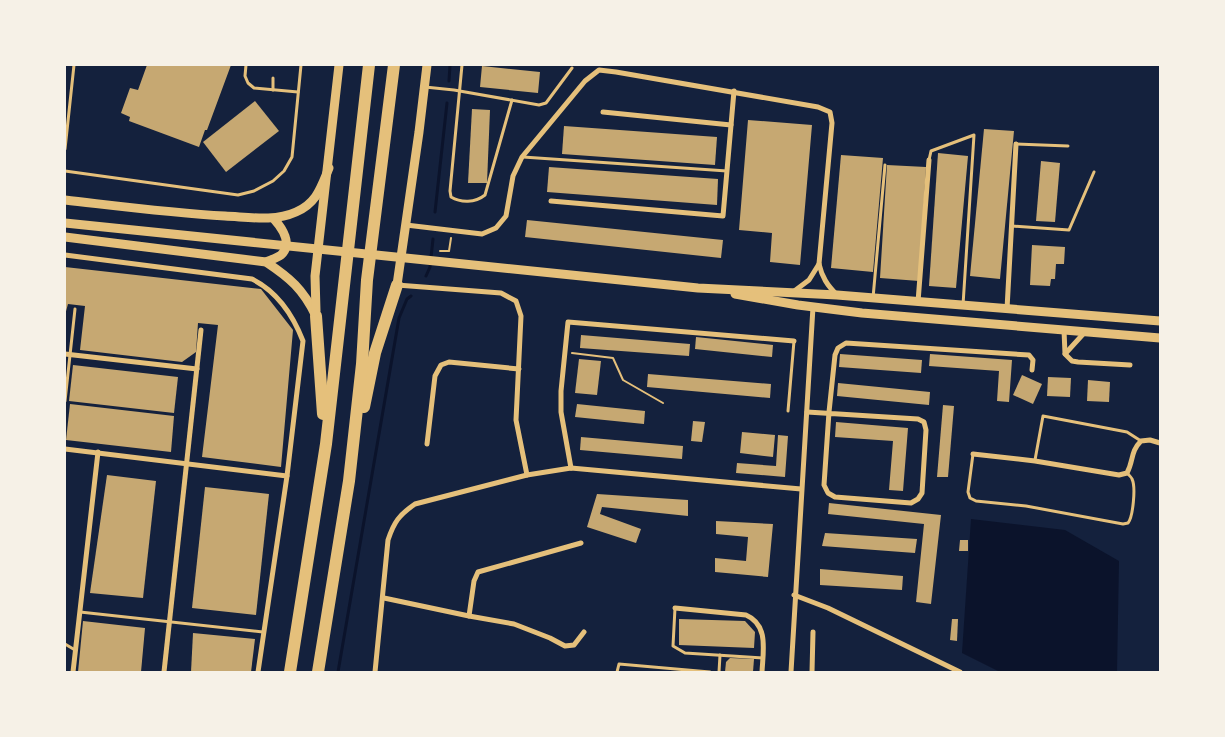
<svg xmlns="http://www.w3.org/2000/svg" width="1225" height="737" viewBox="0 0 1225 737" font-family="Manrope,sans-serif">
  <rect width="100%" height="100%" fill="#14213d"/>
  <!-- water -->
  <polygon fill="#0b132b" points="971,519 1065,530 1119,561 1117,672 1000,672 962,653"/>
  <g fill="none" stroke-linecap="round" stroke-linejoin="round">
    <!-- stream -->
    <g stroke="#0b132b" stroke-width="3">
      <polyline points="449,81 450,65"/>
      <polyline points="435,212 447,103"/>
      <polyline points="426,276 430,267 433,239"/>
      <polyline points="338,672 399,318 407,299 411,296"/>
    </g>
  </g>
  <!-- building -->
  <g fill="#c6a872">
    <polygon points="147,65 231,65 207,130 205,130 199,147 129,121 130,117 121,113 130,88 138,90"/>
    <polygon points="482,66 540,72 538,93 480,87"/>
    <polygon points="255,101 279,131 226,172 203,142"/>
    <polygon points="472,109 490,110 487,183 468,183"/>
    <polygon points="748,120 812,125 800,265 770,262 772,233 739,230"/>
    <polygon points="564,126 717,137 715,165 562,154"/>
    <polygon points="984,129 1014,131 1000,279 970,276"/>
    <polygon points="938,153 968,156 956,288 929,286"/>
    <polygon points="841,155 883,158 873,272 831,268"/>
    <polygon points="1041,161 1060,163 1055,222 1036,221"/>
    <polygon points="887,165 926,167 919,281 880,278"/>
    <polygon points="549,167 718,179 717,205 547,192"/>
    <polygon points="527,220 723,240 721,258 525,237"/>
    <polygon points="1032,245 1065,247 1064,264 1056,264 1055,279 1051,279 1050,286 1030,285"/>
    <polygon points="65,267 261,289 293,330 281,467 202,457 218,325 198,323 196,352 182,362 80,350 85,306 68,304 65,315"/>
    <polygon points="581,335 690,344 689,356 580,348"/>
    <polygon points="696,337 773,345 772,357 695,349"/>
    <polygon points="840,354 922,360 921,373 839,367"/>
    <polygon points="930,354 1012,360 1009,402 997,401 999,371 929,366"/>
    <polygon points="579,359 601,361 597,395 575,393"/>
    <polygon points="73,365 178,377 174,413 69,401"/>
    <polygon points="648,374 771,384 770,398 647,387"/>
    <polygon points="1022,375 1042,384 1033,404 1013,395"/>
    <polygon points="1048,377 1071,378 1070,397 1047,396"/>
    <polygon points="1088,380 1110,382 1109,402 1087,401"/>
    <polygon points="838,383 930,392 929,405 837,396"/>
    <polygon points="70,404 174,416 171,452 66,440"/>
    <polygon points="577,404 645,411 644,424 575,417"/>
    <polygon points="943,405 954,406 948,477 937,477"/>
    <polygon points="693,421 705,422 702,442 691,441"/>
    <polygon points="836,422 908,428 903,491 889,490 893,441 835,437"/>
    <polygon points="742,432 775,435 773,457 740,453"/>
    <polygon points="778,435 788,436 785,477 736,473 737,463 776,466"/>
    <polygon points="581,437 683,446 682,459 580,450"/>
    <polygon points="107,475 156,481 143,598 90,593"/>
    <polygon points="205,487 269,494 256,615 192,608"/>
    <polygon points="597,494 688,500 688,516 602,507 600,514 641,529 636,543 587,527"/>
    <polygon points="829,503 941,515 931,604 916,602 924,524 828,514"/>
    <polygon points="716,521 773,524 768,577 715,572 715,558 746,561 748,537 716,534"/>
    <polygon points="825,533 917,539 915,553 822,546"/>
    <polygon points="960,540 968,540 968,551 959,551"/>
    <polygon points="820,569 903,576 902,590 820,585"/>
    <polygon points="679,619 745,621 755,632 754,648 679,645"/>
    <polygon points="952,619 958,619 957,641 950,640"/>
    <polygon points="83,621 145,628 141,672 78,672"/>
    <polygon points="193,633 255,639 251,672 191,672"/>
    <polygon points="730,658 754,659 753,672 725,672 726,662"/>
  </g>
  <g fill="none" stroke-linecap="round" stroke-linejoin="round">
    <!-- path -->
    <g stroke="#e5c07b" stroke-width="2">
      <polyline points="440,251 449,251 451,238"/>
      <polyline points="572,353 613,358 623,380 663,403"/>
    </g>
    <!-- service -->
    <g stroke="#e5c07b" stroke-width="3">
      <polyline points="246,65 245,76 248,83 254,88 298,92"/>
      <path d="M462,65L450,191L451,197C461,203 475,203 485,195L512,100"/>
      <polyline points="425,87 454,90 539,105 546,103 572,68"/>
      <polyline points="273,90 273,78"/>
      <polyline points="1016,144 1068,146"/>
      <polyline points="65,149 74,65"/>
      <polyline points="523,157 727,171"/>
      <polyline points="929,160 931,151 974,135 963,305"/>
      <polyline points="65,171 238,195 254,191 273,181 284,171 292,157 301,65"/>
      <polyline points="1012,226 1069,230 1094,172"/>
      <polyline points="873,298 885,165"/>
      <polyline points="65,401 75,309"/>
      <polyline points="788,411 794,341"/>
      <path d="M973,454L968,492L970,498L976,501L1026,506L1123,524L1128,523C1133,517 1136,487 1132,479C1132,478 1128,474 1127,473"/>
      <polyline points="1035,460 1043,416 1127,432 1141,441"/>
      <polyline points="675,608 673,646 685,653 763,658"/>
      <polyline points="80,612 263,632"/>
      <polyline points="65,644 75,650"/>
      <polyline points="617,672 619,664 710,672"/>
      <polyline points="719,672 720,655"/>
    </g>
    <!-- minor -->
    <g stroke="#e5c07b" stroke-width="5">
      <polyline points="603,112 731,125"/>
      <polyline points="551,201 723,216 734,91"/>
      <path d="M406,225L482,234L496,228L506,216L513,176L522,157L585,81L599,70L616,72L818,107L830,112L832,123L819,264C822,277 827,285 837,295"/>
      <path d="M65,255L252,279C278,292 293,315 303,341L287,476L258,672"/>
      <polyline points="397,285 501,293 516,301 521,316 516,420 527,475"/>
      <polyline points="793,292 809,280 819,264"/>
      <polyline points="918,302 929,160"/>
      <polyline points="1007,309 1016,144"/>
      <polyline points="1064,330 1065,354 1072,361 1078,362 1130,365"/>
      <polyline points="65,354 197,369"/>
      <polyline points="1065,354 1085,332"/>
      <polyline points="807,412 918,419 924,422 926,430 922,493 918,499 911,503 835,497 828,493 824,485 829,412 835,355 838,348 846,343 1029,355 1033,360 1032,370"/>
      <polyline points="427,444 435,376 441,365 449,362 519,369"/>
      <polyline points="65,449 287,476"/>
      <path d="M973,454L1035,461L1119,475L1127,473C1134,460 1130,452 1141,441L1150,440L1160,443"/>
      <polyline points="571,468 561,412 561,391 568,322 794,341"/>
      <polyline points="794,595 828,608 960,672"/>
      <polyline points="384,598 469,616 514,624 550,638 565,646 574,645 584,632"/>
      <path d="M675,608L746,615C769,625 763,651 762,672"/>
      <polyline points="469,616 474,581 478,572 581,543"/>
      <polyline points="73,672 98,452"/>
      <polyline points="164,672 201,330"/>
      <path d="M375,672L388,540C394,522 399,515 415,504L527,475L571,468L801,489"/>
      <polyline points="791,672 813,307"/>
      <polyline points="812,672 813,632"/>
    </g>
    <!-- tertiary -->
    <g stroke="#e5c07b" stroke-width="9">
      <polyline points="65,223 698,288 837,295 1160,321"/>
      <polyline points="735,294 798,305 862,313 1160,338"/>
    </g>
    <!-- secondary -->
    <g stroke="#e5c07b" stroke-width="9">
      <path d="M65,200C118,206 171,213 225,216C248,217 274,222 296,212C317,203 321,187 329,168"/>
      <path d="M65,237L266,262C290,278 303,289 316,316"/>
      <path d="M266,262C270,260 277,258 281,255C293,244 282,228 274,219"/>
      <polyline points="397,285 419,132 427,65"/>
      <polyline points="316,311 315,276 339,65"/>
    </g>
    <!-- motorway -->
    <g stroke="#e5c07b" stroke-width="12">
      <polyline points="316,316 323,414"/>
      <polyline points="364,407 375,353 397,285"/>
      <polyline points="290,672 326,444 369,65"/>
      <polyline points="318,672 349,481 362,364 367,280 394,65"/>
    </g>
  </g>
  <!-- border -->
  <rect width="1225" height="737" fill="none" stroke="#f6f1e7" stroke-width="132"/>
</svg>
